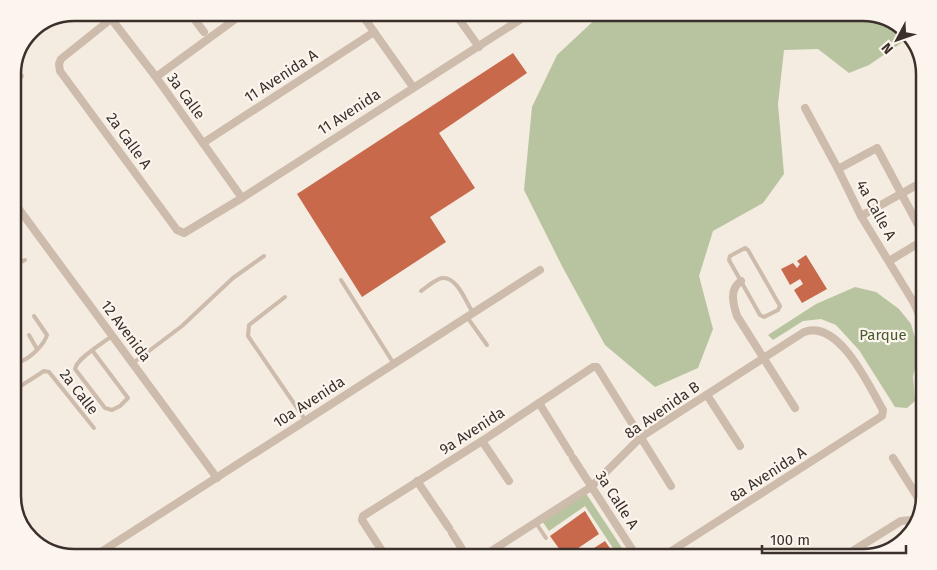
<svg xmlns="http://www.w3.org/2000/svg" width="937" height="570" viewBox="0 0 937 570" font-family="'Fira Sans',sans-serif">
  <rect width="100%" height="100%" fill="#f4ebe1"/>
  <!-- green -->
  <g fill="#b8c4a0">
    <polygon points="602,13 863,13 894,21 910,37 869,65 849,73 818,49 784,50 778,104 784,174 763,203 713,231 699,276 713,329 698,368 655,387 605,345 562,266 524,190 532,107 557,55"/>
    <polygon points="855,287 876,292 899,309 911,324 917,345 917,362 913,376 915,401 907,408 895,407 859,350 836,325 821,319 803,321 773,340 768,335 816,304"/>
    <polygon points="585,492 628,557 619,557 585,506 549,531 542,521"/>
  </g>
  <!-- building -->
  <g fill="#c8694b">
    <polygon points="513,53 527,73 439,133 475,188 430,217 446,242 362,297 297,194"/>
    <polygon points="806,255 827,289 802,303 794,290 803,284 800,279 790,285 781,269 793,263 797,268 800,264 797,261"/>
    <polygon points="585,511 599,534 565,557 550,536"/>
    <polygon points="904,533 907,536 897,546 893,542"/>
    <polygon points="605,541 616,557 580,557"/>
    <polygon points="789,552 793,557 781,557"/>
  </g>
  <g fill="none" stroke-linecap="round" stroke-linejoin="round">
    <!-- service -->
    <g stroke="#cdbbac" stroke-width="4">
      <polyline points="13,84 19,80 22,76 14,66"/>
      <path d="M13,102C22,117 17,133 13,150"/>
      <polygon points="745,248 748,250 780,306 778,310 764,317 760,315 729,260 730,256"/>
      <polyline points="13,266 25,260"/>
      <polyline points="341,280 394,364"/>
      <path d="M421,291C427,287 434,280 442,278C457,276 466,302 473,313"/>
      <polyline points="285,297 249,325 248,336 306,421"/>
      <polyline points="467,317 487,345"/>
      <polyline points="29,335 37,349"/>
      <path d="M13,350L16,357L22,361C31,357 44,345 47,335L34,316"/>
      <path d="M92,350L128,398L120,406L112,410L105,408L75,369C77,358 103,343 112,336"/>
      <polyline points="133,363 182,326 233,278 264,256"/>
      <polyline points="13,391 44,371 49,372 94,428"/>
      <polyline points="536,523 546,538"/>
    </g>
    <!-- minor -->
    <g stroke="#cdbbac" stroke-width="8">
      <polyline points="106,12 156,77 242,198"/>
      <polyline points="189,12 204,32"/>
      <polyline points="360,12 413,87"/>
      <polyline points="454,12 479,47"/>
      <polyline points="111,19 61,59 59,64 60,71 177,230 184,233 242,198 532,12"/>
      <polyline points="156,77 245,12"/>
      <polyline points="805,108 838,169 861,216 914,303 924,326"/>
      <polyline points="203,143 374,32"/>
      <polyline points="838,169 877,148 924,236"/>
      <polyline points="13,201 217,478"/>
      <polyline points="861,216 924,181"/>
      <polyline points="889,261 924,240"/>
      <path d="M741,281C729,289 733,304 737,316L795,408"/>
      <polyline points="914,303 924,297"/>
      <polyline points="707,395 740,446"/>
      <polyline points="539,403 570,453"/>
      <polyline points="482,441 509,481"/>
      <polyline points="573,458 637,557"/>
      <polyline points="893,458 922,504"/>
      <polyline points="417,481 449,528"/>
      <polyline points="452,533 467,557"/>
      <polyline points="93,557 540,270"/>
      <polyline points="386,557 362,520 363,516 482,441 593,367 597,367 671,486"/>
      <path d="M482,557L591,487L641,437L804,332C839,319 869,386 883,410L882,416L662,557"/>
      <polyline points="843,557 901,521 912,520 918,522"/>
    </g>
  </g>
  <g text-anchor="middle" stroke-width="4.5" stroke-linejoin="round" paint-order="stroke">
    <!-- street labels -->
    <g font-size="15" fill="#3b302b" stroke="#fbf5ee">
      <text transform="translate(281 76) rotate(-33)" y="5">11 Avenida A</text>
      <text transform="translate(186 96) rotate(54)" y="5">3a Calle</text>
      <text transform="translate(349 112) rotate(-33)" y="5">11 Avenida</text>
      <text transform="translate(129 141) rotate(54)" y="5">2a Calle A</text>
      <text transform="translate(876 210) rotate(61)" y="5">4a Calle A</text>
      <text transform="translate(126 331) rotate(53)" y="5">12 Avenida</text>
      <text transform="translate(79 392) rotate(52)" y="5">2a Calle</text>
      <text transform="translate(309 402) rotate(-33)" y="5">10a Avenida</text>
      <text transform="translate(662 410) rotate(-35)" y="5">8a Avenida B</text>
      <text transform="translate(472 431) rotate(-33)" y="5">9a Avenida</text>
      <text transform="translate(768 474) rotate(-33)" y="5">8a Avenida A</text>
      <text transform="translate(617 500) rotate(57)" y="5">3a Calle A</text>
    </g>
    <!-- park labels -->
    <g font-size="15" fill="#4a5a2e" stroke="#fbf5ee">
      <text x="883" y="340">Parque</text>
    </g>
  </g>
  <!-- crop -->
  <path d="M0 0H937V570H0ZM74 21H863A53 53 0 0 1 916 74V496A53 53 0 0 1 863 549H74A53 53 0 0 1 21 496V74A53 53 0 0 1 74 21Z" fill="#fbf5ee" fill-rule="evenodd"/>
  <path fill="none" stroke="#3b302b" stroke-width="2.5" d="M74 21H863A53 53 0 0 1 916 74V496A53 53 0 0 1 863 549H74A53 53 0 0 1 21 496V74A53 53 0 0 1 74 21Z"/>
  <!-- north arrow -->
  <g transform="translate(897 40) rotate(229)" stroke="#fbf5ee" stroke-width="4" paint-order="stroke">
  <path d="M0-4L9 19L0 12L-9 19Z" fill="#3b302b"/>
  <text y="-8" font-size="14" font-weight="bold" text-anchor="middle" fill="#3b302b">N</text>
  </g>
  <!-- scale -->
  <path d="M762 545v8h144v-8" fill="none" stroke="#3b302b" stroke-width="2.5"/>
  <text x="770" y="545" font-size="15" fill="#3b302b" stroke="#fbf5ee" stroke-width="4" paint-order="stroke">100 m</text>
</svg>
